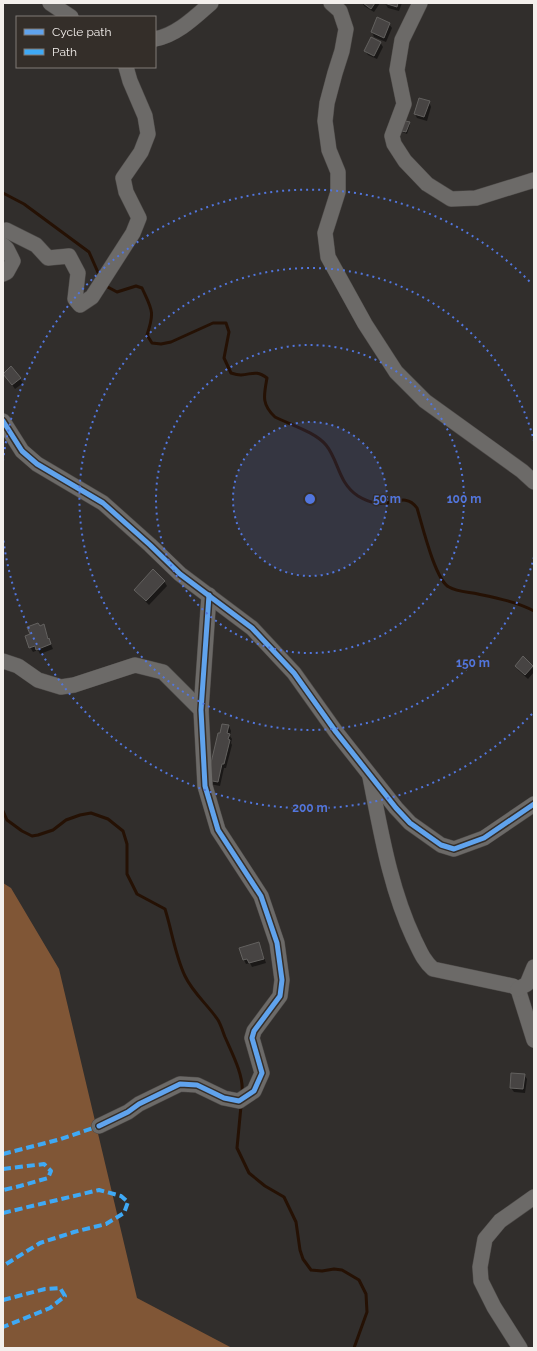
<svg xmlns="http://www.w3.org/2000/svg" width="537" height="1351" viewBox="0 0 537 1351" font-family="Raleway,sans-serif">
  <rect width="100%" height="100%" fill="#312e2c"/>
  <!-- forest -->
  <polygon fill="#805636" points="3,883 11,888 59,969 137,1298 232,1348 3,1348"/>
  <!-- shadow -->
  <g fill="#0007">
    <polygon points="363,3 380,3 374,12 364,6"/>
    <polygon points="385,3 402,3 399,11 388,8"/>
    <polygon points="389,24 392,28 386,42 374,37 372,32"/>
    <polygon points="380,42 383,47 377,59 368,55 365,51"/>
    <polygon points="429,102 431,107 427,121 417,118 415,114"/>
    <polygon points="409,123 410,125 407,134 400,131"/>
    <polygon points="11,367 23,383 15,389 4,373"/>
    <polygon points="164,581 167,586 149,605 138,594 135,590"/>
    <polygon points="43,625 53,649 40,654 38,650 33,652 30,647 31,634"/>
    <polygon points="516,666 532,666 534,672 528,679 518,670"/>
    <polygon points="223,725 229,726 231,731 230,736 232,739 231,743 232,745 226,768 224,768 220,786 210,784"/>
    <polygon points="259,943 266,963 252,967 250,963 246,964 244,960"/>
    <polygon points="524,1075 527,1079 525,1093 514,1092 511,1088"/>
  </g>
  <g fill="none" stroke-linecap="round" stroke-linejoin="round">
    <!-- stream -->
    <g stroke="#251104" stroke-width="3">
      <polyline points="3,193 24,204 89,252 100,277"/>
      <path d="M104,285L117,292L136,286L142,288C152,310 155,311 147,335L152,343L161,344L171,342L213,323H226L229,332L224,358L231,373C234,374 238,375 241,375C253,374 256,370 267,378C264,395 261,404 275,417C291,425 315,432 326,445C339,461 338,483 358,496C363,499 370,502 375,503C391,507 405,491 417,508C422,524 435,580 449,587C457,592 469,592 478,594C497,598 517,602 534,611"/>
      <path d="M3,811L7,820L22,831L32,836L38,835L53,830L66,820L80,815L91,813L108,819L123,831L127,844V874L137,894L165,909C172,931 175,955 185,976C193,993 208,1005 218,1020C221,1025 223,1032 225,1037C232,1053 244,1076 242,1092"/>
      <polyline points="241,1106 237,1148 249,1173 265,1186 284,1197 296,1222 300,1250 303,1259 311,1270 322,1271 334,1269 342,1270 359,1280 366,1294 367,1312 354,1348"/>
    </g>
  </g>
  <!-- building -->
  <g fill="#474443" stroke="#63615f">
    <polygon points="363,3 375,3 371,9"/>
    <polygon points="384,3 398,3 397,7"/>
    <polygon points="377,17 390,23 384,38 371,32"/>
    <polygon points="371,37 381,42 374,56 364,51"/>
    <polygon points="419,98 430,101 424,117 414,114"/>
    <polygon points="401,120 410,122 406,132 398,130"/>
    <polygon points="11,366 21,378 12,385 3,374"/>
    <polygon points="153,569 165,581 146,601 134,590"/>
    <polygon points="38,623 40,626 44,624 48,639 49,638 51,644 36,650 35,646 29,648 25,636 30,634 27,627"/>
    <polygon points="523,656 533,666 525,675 515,666"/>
    <polygon points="222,724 229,725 227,733 230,734 228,739 230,740 224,764 222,764 218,782 207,780 218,733 220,733"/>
    <polygon points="259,942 264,959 249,963 247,959 243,960 239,948"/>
    <polygon points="511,1073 525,1074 523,1089 510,1088"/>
  </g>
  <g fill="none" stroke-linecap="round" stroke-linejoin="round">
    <defs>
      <g id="minor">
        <polyline points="50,3 71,17"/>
        <polyline points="331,3 340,11 346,29 342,51 335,73 327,103 325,121 329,150 338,172 338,192 325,233 328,257 365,324 396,372 425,401 522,471 534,482"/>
        <polyline points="420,3 402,40 397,70 404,104 392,136 394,144 405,161 427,184 451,199 476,198 534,180"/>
        <path d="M155,39C177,35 195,17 211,3"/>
        <polyline points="3,231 6,230 36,245 48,258 69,256 78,273 75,299 80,305 92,297 133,233 139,218 126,192 123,178 141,152 148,134 145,116 130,81 126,67"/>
        <polyline points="3,245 7,249 13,261 7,272 3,274"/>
        <polyline points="3,421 22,451 37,464 103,503 150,545 180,574 252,628 294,673 336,732 396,808 410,823 441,845 454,849 484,838 534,804"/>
        <polyline points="3,661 18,666 38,680 61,687 74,685 135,665 163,672 201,710"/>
        <path d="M370,777C381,832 390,888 414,939C420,951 423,960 433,969L513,986L518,989"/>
        <polyline points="518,989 534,1040"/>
        <polyline points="518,989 527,984 534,967"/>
        <polyline points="99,1126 128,1112 139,1104 180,1084 197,1085 224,1098 239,1101 254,1091 262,1073 252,1038 254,1031 280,996 282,980 277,943 261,896 218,830 205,786 201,710 209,595"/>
        <polyline points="520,1348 494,1307 481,1281 480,1267 485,1239 500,1221 534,1197"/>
      </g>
    </defs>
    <!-- minor casing -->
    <use href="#minor" stroke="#4d4a48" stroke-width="16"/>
    <!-- minor -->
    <use href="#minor" stroke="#6c6a68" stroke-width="15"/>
    <!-- quiet -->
    <g stroke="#3fa9f5" stroke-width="4" stroke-dasharray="8 4" stroke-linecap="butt">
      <polyline points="3,1154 61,1139 99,1126"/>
      <polyline points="3,1169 44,1164 51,1171 48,1178 20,1186 3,1190"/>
      <polyline points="3,1213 99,1190 121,1196 128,1202 124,1213 106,1224 74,1232 40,1243 3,1266"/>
      <polyline points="3,1300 45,1289 60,1288 65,1296 50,1308 3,1327"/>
    </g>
    <defs>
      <g id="cycleway">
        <polyline points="3,421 22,451 37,464 103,503 150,545 180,574 252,628 294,673 336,732 396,808 410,823 441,845 454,849 484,838 534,804"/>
        <polyline points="99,1126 128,1112 139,1104 180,1084 197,1085 224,1098 239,1101 254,1091 262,1073 252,1038 254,1031 280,996 282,980 277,943 261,896 218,830 205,786 201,710 209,595"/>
      </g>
    </defs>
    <!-- cycleway casing -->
    <use href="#cycleway" stroke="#342e29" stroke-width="8"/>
    <!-- cycleway -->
    <use href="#cycleway" stroke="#60a3ed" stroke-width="5"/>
  </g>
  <!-- distance rings -->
  <circle cx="310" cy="499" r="77" fill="#5276dd" fill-opacity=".12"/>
  <g fill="none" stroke="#5276dd" stroke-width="2" stroke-dasharray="2 4">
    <circle cx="310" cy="499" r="77"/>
    <circle cx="310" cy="499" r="154"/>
    <path d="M534 557A231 231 0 1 1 534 441"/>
    <path d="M532 714A309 309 0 0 1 3 537M3 461A309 309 0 0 1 532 284"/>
  </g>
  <circle cx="310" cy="499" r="6" fill="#5276dd" stroke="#342e29" stroke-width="2"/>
  <g font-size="12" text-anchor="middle" font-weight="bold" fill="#5276dd" stroke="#342e29" stroke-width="3" stroke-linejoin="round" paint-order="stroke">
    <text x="387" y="503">50 m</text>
    <text x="464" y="503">100 m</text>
    <text x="473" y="667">150 m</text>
    <text x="310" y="812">200 m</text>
  </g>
  <!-- border -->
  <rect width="537" height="1351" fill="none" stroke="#f3efec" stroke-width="8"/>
  <!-- legend -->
  <rect x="16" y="16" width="140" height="52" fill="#342e29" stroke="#807b77"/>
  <rect x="24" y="29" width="20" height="6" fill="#60a3ed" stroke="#807b77"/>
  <text x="52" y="36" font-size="12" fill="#f3efec">Cycle path</text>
  <rect x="24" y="49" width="20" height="6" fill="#3fa9f5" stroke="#807b77"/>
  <text x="52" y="56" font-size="12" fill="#f3efec">Path</text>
</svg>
